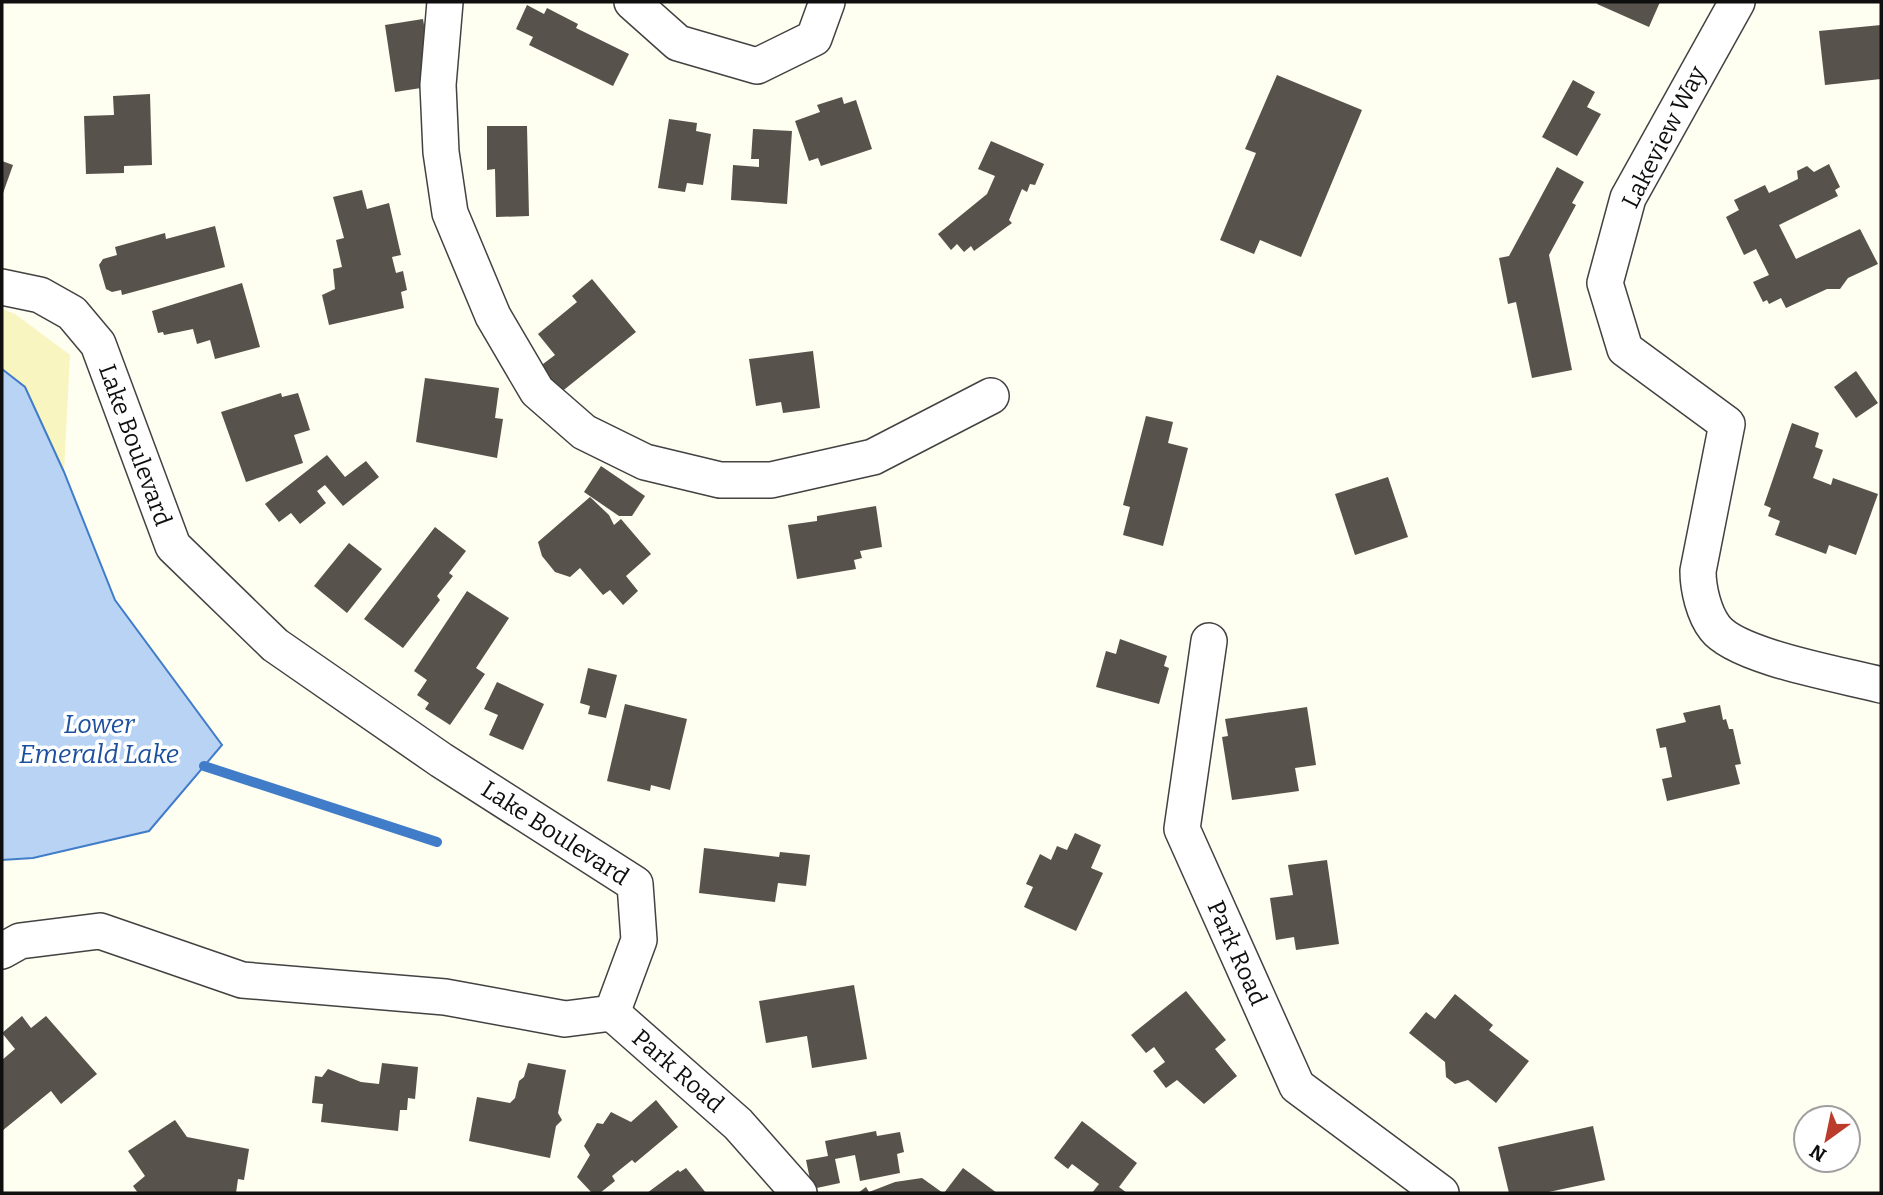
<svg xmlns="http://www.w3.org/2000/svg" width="1883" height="1195" viewBox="0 0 1883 1195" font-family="Bitter,serif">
  <rect width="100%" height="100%" fill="#fefef1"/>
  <!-- sand -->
  <polygon fill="#f8f5c0" points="2,309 15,314 70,355 64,472 25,387 2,369"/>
  <!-- water -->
  <polygon fill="#b8d3f4" stroke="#417cc9" stroke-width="2" points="2,369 25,387 64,472 115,600 222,745 149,831 33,858 2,860"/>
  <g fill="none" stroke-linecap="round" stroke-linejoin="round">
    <!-- stream -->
    <polyline stroke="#417cc9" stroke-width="10" points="204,766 437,842"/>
  </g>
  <!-- building -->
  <g fill="#57524c">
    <polygon points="1598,2 1660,2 1649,27 1597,4"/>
    <polygon points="527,5 544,14 547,8 578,24 576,28 629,54 613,86 529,45 533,37 516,29"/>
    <polygon points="423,19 434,86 395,92 385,25"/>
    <polygon points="1881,25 1881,79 1825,85 1819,31"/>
    <polygon points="1277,75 1362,110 1301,257 1260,240 1254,254 1220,240 1256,153 1245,149"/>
    <polygon points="1573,80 1595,92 1587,107 1601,114 1577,156 1542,137"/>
    <polygon points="150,94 152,165 124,166 124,173 86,174 84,116 114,115 113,96"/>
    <polygon points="842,97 844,104 856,100 872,149 821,166 818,158 809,161 795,121 820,112 817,105"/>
    <polygon points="669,119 697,123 696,131 711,134 703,185 687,183 685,192 658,188"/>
    <polygon points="487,126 527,126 529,216 496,217 495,169 487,170"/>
    <polygon points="753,129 792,131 787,204 731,200 733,165 759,167 759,159 751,159"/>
    <polygon points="991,141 1044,164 1035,185 1030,184 1027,192 1022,189 1009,220 1012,223 974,251 971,246 964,252 957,244 951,250 938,234 987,194 995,176 978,169"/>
    <polygon points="2,161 13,165 2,196"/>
    <polygon points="1829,164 1840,187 1835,190 1838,196 1779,225 1796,259 1860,229 1878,264 1848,278 1840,289 1827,289 1786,308 1781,298 1769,304 1767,300 1763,302 1753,282 1769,275 1756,249 1744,255 1726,217 1739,210 1734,200 1765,185 1769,193 1798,179 1797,171 1807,166 1814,172"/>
    <polygon points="1557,167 1584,182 1572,203 1576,205 1549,255 1572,370 1532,378 1516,302 1508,304 1499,258 1509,256"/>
    <polygon points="362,190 367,209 389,203 401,255 392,257 396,273 403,271 407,290 401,292 404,308 329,325 322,295 335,289 333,269 342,267 336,240 344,238 333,197"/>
    <polygon points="215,226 225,267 122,295 121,290 112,292 106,289 99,265 103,259 117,255 115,247 165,233 166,239"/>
    <polygon points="592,279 636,332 560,393 539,367 555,355 538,334 577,302 572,296"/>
    <polygon points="242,283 260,347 215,359 210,340 197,344 193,329 164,335 163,332 158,333 152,311"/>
    <polygon points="813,351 820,408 783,413 781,402 756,406 749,359"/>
    <polygon points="1856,371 1878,403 1856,418 1834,387"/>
    <polygon points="425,378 499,388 495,418 503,419 497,458 416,442"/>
    <polygon points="281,393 282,397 298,393 310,430 294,435 303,463 246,482 221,412"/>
    <polygon points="1146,416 1173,422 1168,443 1188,448 1163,546 1123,535 1130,507 1123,505"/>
    <polygon points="1792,423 1819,433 1815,447 1823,450 1813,478 1831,485 1833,478 1878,494 1856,555 1829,545 1826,554 1775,535 1780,521 1768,516 1771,508 1764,505"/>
    <polygon points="327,455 345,477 366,461 379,477 343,506 325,485 317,491 326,503 300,524 291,513 279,522 265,504"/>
    <polygon points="601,466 645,496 632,516 619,516 584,492"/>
    <polygon points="1388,477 1408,537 1355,555 1335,494"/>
    <polygon points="590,497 609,515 614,525 621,519 651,554 626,576 638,591 623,605 610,590 603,595 580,568 570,577 555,572 542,556 538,542"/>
    <polygon points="876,506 882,547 860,551 862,558 854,560 856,569 797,579 788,525 817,521 817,516"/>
    <polygon points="435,527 466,551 449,573 453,576 437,596 440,600 403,648 364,619"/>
    <polygon points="349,543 382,569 347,613 314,586"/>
    <polygon points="467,591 509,618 476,668 485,674 450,725 425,709 429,703 417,695 427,680 414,671"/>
    <polygon points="1120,639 1167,656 1164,666 1169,668 1159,704 1096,687 1106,651 1116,654"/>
    <polygon points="588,668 617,675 606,718 588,714 590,706 580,703"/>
    <polygon points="497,682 544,704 523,750 489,735 498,715 484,709"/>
    <polygon points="625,704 687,719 670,790 651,785 650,791 607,781"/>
    <polygon points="1720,705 1723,720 1726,719 1729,729 1733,729 1741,764 1735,765 1740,784 1667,801 1662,779 1672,777 1666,747 1660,748 1656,729 1686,722 1683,713"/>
    <polygon points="1307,707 1316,765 1295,768 1299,791 1232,800 1222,737 1228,736 1225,719"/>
    <polygon points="1075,833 1101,845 1091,868 1103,873 1076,931 1024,907 1033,887 1026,884 1040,854 1051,860 1057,846 1067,850"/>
    <polygon points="704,848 779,857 780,852 810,855 806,886 778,883 775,902 699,893"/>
    <polygon points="1327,860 1339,944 1296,950 1294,937 1276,940 1270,898 1293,895 1288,865"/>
    <polygon points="854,985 867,1059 812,1068 807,1036 766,1043 759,1001"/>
    <polygon points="1186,991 1226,1040 1215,1049 1237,1076 1204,1104 1177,1080 1166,1088 1153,1071 1165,1062 1154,1047 1146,1053 1131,1035"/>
    <polygon points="1455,994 1493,1025 1489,1030 1529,1061 1496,1103 1468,1080 1455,1084 1446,1077 1445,1062 1409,1033 1426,1012 1435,1019"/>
    <polygon points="22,1016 31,1028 46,1016 97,1074 61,1104 51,1091 2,1131 2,1060 15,1049 2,1033"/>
    <polygon points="382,1063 418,1067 415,1099 408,1098 407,1110 400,1110 398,1131 321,1122 323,1104 312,1103 315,1076 322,1077 328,1069 361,1082 379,1084"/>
    <polygon points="528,1063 566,1070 558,1113 562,1120 556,1126 550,1158 469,1141 477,1097 510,1103 515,1098 519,1081 524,1077"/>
    <polygon points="656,1100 678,1127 635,1163 632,1160 612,1176 615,1181 600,1193 592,1193 577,1177 590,1155 584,1146 597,1123 603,1124 611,1112 631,1122"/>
    <polygon points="175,1120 187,1137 249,1149 244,1180 238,1179 236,1193 138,1193 133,1186 145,1176 128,1151"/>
    <polygon points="1082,1121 1137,1163 1119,1187 1127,1193 1092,1193 1099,1184 1072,1164 1068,1169 1054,1158"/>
    <polygon points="1593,1126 1605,1180 1544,1193 1509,1193 1498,1147"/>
    <polygon points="876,1131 877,1136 900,1132 904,1152 897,1154 900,1173 860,1181 855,1155 835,1159 840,1183 812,1189 806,1160 828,1156 825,1141"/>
    <polygon points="686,1168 706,1193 647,1193 678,1170 680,1172"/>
    <polygon points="963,1168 997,1193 944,1193"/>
    <polygon points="922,1178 943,1193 858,1193 866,1187 869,1192 895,1182"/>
  </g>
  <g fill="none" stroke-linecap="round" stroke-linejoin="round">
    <defs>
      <g id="minor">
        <polyline points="445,2 438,85 441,152 450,213 493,316 537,391 584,432 645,462 720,480 771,480 873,457 991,396"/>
        <polyline points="632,2 678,43 757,66 814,38 827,2"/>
        <path d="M1737,2L1628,198L1605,283L1625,349L1727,424L1698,571C1698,589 1704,614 1715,628C1737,657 1843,675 1881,685"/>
        <polyline points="2,287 40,295 72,313 98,344 173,546 275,645 441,760 635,884 639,940 612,1013 565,1019 445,997 242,980 100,931 20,941 2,951"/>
        <polyline points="1209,641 1182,829 1297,1086 1441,1193"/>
        <polyline points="612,1013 738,1124 799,1193"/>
      </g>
    </defs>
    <!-- minor casing -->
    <use href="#minor" stroke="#424242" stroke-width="38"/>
    <!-- minor -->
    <use href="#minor" stroke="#fff" stroke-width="35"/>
  </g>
  <g text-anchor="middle" stroke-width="7" stroke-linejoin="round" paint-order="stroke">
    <!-- street labels -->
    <g font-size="24" fill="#0f0f0f" stroke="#fff">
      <text transform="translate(1664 137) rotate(-63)" y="8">Lakeview Way</text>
      <text transform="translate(135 445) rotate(70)" y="8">Lake Boulevard</text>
      <text transform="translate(555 833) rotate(33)" y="8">Lake Boulevard</text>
      <text transform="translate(1237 953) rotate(66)" y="8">Park Road</text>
      <text transform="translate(678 1071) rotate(41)" y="8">Park Road</text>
    </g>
    <!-- water labels -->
    <g font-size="26" font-style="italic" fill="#1c4f9d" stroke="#fff">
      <text x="99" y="733">Lower<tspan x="99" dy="30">Emerald Lake</tspan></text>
    </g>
  </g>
  <!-- border -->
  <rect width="1883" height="1195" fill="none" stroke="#0f0f0f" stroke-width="7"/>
  <!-- north arrow -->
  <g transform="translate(1827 1139) rotate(213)"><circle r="33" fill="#ffffff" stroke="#9f9f9f" stroke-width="2"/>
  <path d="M0-5L12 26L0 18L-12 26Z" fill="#bb3c2b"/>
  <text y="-10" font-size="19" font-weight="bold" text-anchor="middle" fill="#0f0f0f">N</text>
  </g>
</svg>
